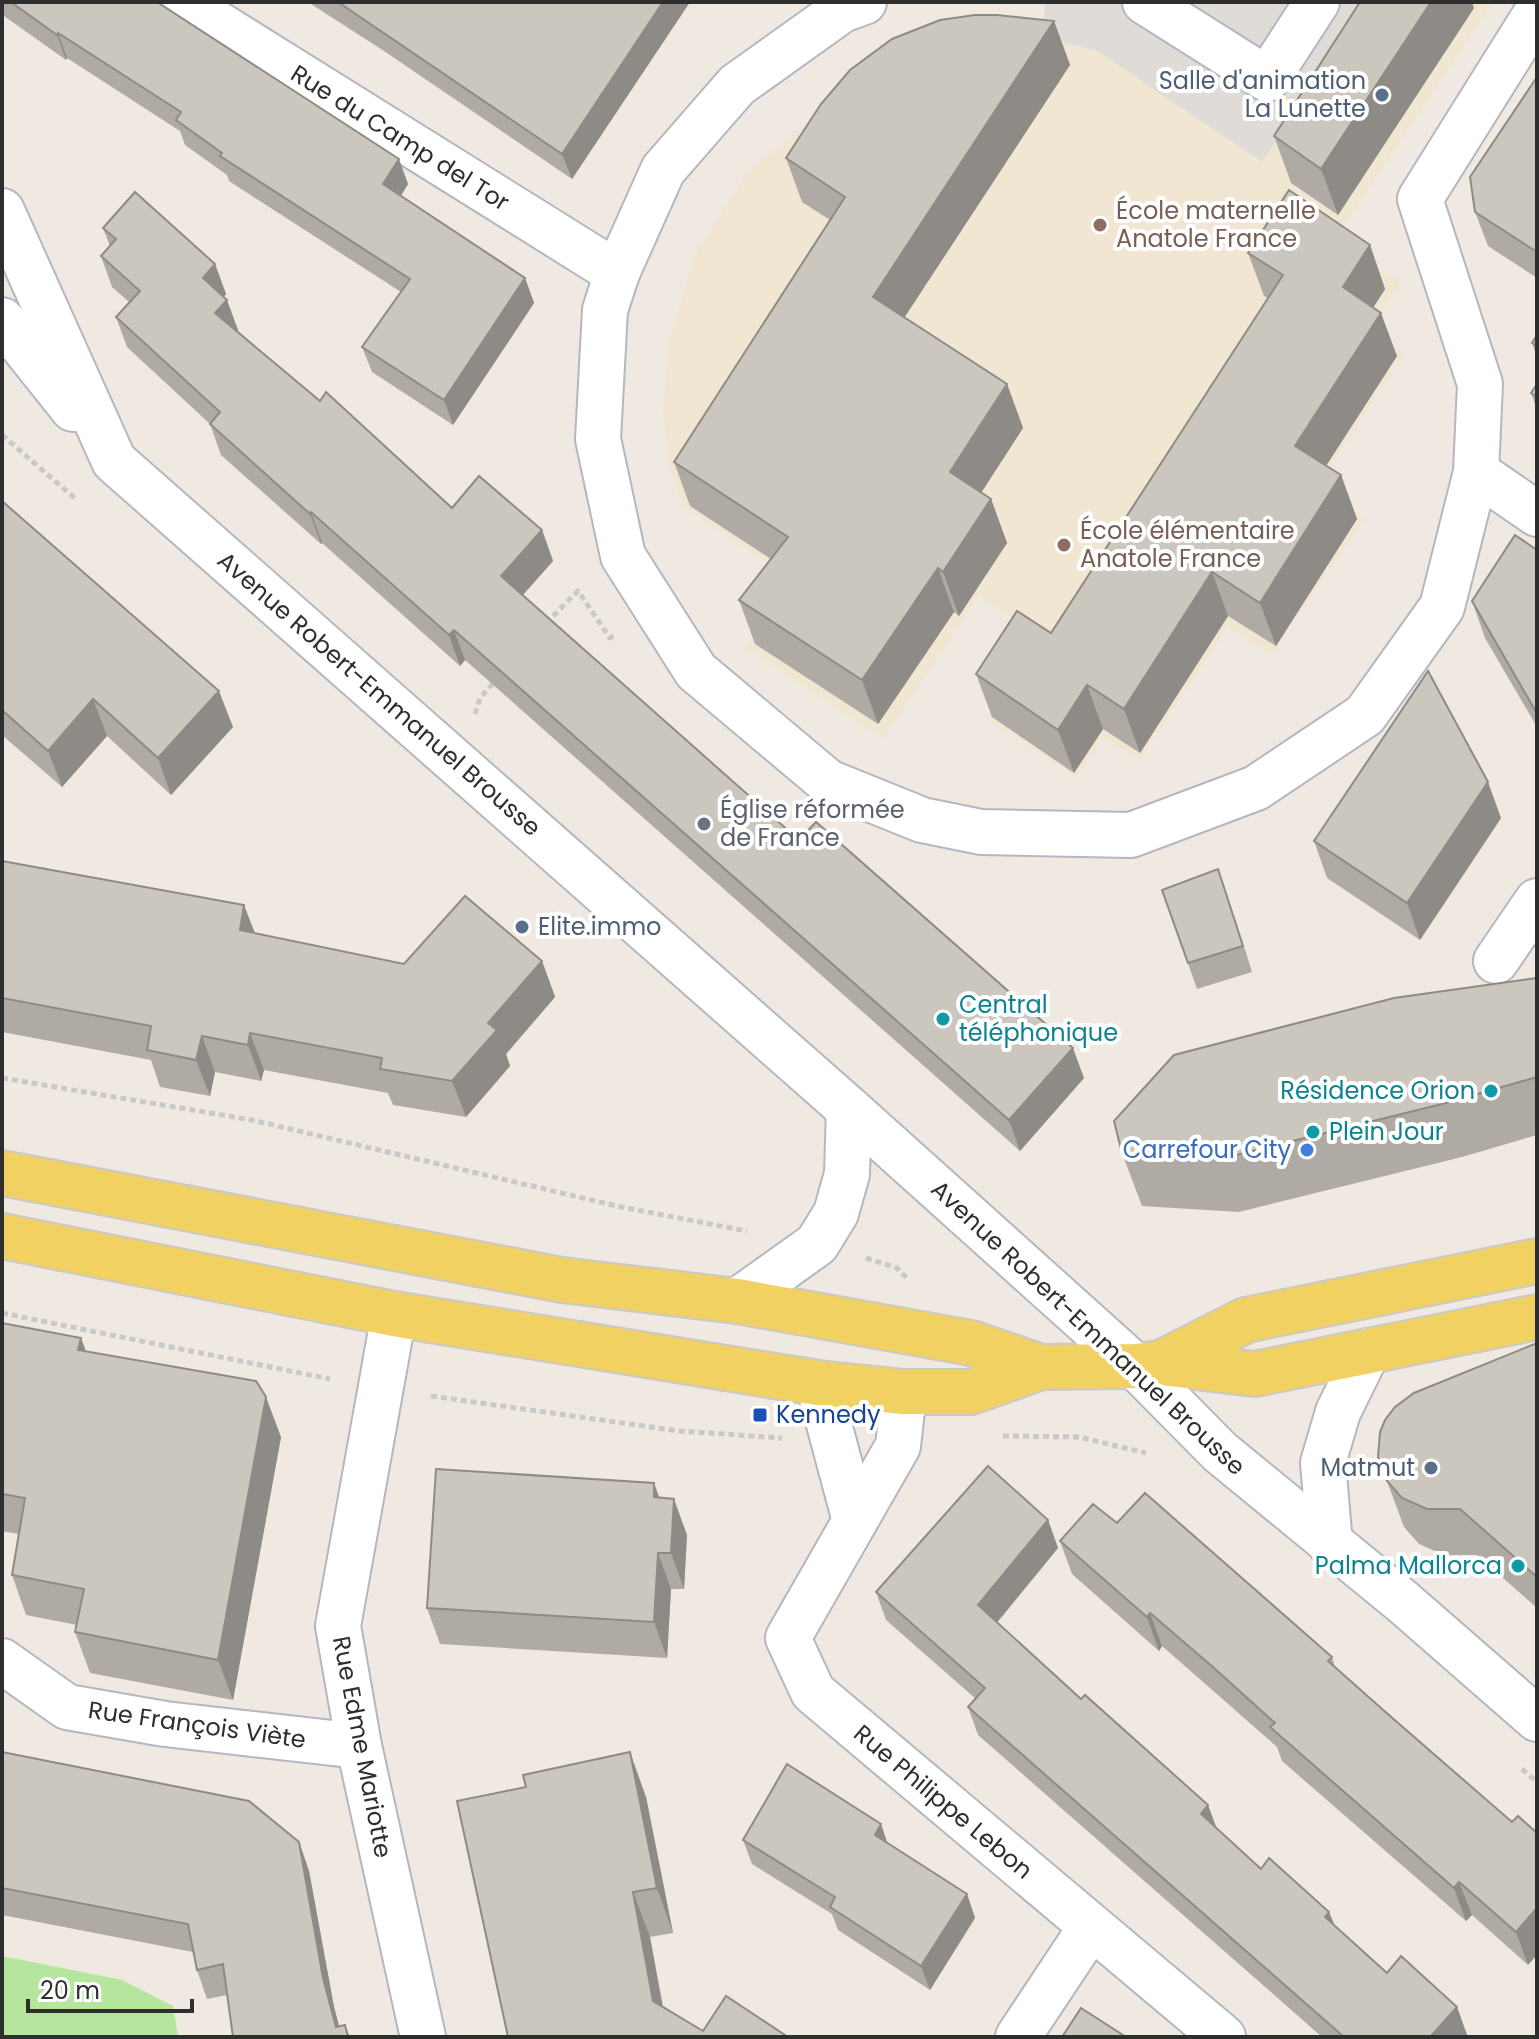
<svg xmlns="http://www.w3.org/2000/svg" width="1539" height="2039" viewBox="0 0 1539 2039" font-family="Poppins,sans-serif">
  <rect width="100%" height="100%" fill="#efe9e1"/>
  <!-- education -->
  <polygon fill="#f0e6d1" points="1370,2 1493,2 1335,239 1401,282 1369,330 1404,354 1316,487 1364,519 1272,655 1228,627 1139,760 1103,737 1076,778 987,718 1040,638 979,596 883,739 745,647 790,578 683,506 669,466 663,412 668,345 695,255 746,174 845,90 1042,37 1097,51 1262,161"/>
  <!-- green -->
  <polygon fill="#b6e59e" points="2,1956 122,1980 173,2006 178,2037 2,2037"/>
  <!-- plaza -->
  <polygon fill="#dfdcd8" points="1045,2 1370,2 1262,162 1097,51 1042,37"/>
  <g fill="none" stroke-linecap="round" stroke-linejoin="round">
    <defs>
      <g id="minor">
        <polyline points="183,2 617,273"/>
        <polyline points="864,2 842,10 737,85 663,170 617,273 605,310 598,439 623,556 696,671 828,782 922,820 981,832 1131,835 1256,788 1365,715 1442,607 1476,472 1480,384 1420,199 1537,12"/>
        <polyline points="1145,2 1267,79 1317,2"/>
        <polyline points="2,211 114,461 849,1109 1135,1366 1220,1452 1403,1602 1537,1719"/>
        <polyline points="2,320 73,409"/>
        <polyline points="1476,472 1537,514"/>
        <polyline points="1496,961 1537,901"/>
        <polyline points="737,1301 817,1244 836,1213 847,1174 849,1109"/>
        <polyline points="394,1314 338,1626 359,1746 423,2037"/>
        <polyline points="818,1383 855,1521"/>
        <polyline points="904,1392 898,1446 788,1638 813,1692 1223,2037"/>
        <polyline points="1330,1544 1323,1463 1338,1412 1368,1351"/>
        <polyline points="2,1661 67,1707 165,1724 359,1746"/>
        <polyline points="1018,2037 1091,1927"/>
      </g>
      <g id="major">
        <polyline points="2,1173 562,1280 737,1301 971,1343 1041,1367"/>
        <polyline points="2,1236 394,1314 818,1383 904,1392 971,1392 1041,1367 1135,1366 1161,1363 1255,1374 1537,1317"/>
        <polyline points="1161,1363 1246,1320 1537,1261"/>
      </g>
    </defs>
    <!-- minor casing -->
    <use href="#minor" stroke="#b4b7c1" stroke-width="48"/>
    <!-- major casing -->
    <use href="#major" stroke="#c9c9c9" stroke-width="48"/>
    <!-- path -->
    <g stroke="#c9c9c9" stroke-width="5" stroke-dasharray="6 4" stroke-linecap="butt">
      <polyline points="2,435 77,500"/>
      <polyline points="546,623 578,591 610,638 616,634"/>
      <polyline points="475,714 480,698 497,679"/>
      <polyline points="2,1078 252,1120 621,1207 747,1231"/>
      <polyline points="866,1258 897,1268 909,1280"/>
      <polyline points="2,1313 330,1379"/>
      <polyline points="431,1396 679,1431 782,1438"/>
      <polyline points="1003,1436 1079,1437 1146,1453"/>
      <polyline points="1522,1769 1537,1782"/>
    </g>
    <!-- minor -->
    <use href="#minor" stroke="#fff" stroke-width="44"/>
    <!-- major -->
    <use href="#major" stroke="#f2d163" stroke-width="44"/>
  </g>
  <!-- wall -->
  <g fill="#afaba4">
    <polygon points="2,2 157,2 408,184 401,196 525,278 534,303 453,425 372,372 362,347 401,292 229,181 227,175 185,145 180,131 67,58 66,60 4,16 2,10"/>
    <polygon points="308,2 690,2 572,179 387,53"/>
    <polygon points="1474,8 1338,215 1291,183 1274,136"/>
    <polygon points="1054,21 1070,65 904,317 1007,384 1023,428 981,493 991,499 1007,543 959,616 954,612 878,724 755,644 739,600 771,559 690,506 674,462 830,220 802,202 786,158"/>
    <polygon points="1537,77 1537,278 1488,246 1475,212"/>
    <polygon points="103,228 215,264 226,294 223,297 238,330 237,331 320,401 452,508 542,530 553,561 523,595 799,840 1084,1078 1020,1151 465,660 460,666 322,543 321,544 221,455 210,424 127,347 116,317 129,302 112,287 101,256 110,246"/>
    <polygon points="1370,245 1385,289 1373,308 1397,356 1326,466 1341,475 1357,519 1276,646 1228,616 1140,753 1103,729 1074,773 992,717 976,674 1051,633 1268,298 1264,296 1248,253"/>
    <polygon points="1537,335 1537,357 1532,343"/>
    <polygon points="1537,384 1537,410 1531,393"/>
    <polygon points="2,501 233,727 171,795 107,736 62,787 2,735"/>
    <polygon points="1537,550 1537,727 1485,638 1472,601"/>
    <polygon points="1501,818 1420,940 1327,878 1314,841"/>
    <polygon points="2,861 254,933 404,964 542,961 555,997 506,1054 510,1066 466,1117 393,1105 388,1093 264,1070 261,1081 215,1072 210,1096 160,1087 151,1060 2,1032"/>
    <polygon points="1218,869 1252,972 1197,989 1162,890"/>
    <polygon points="1537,978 1537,1135 1462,1157 1239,1212 1142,1206 1122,1153"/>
    <polygon points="2,1323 86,1351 281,1437 233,1700 90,1673 75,1632 77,1625 26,1615 12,1575 18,1534 2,1531"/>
    <polygon points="1537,1343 1537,1608 1477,1555 1444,1555 1419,1544 1404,1527 1378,1457"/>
    <polygon points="654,1483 659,1498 687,1535 684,1589 671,1589 667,1658 440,1644 427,1608"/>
    <polygon points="1048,1520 1058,1548 997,1623 1081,1699 1208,1805 1217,1829 1261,1869 1329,1912 1335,1926 1387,1973 1457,2007 1467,2035 1465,2037 1322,2037 978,1735 968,1707 976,1699 886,1620 876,1592"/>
    <polygon points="1117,1523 1332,1657 1335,1667 1512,1822 1528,1965 1472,1915 1466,1921 1282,1761 1277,1747 1162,1646 1159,1651 1072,1574 1060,1541"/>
    <polygon points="2,1752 299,1842 309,1871 334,2007 339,2026 345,2025 350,2037 233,2037 227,1995 207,1999 197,1970 193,1952 2,1915"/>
    <polygon points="646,1797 673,1933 650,1937 663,2006 703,2031 788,2037 508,2037"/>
    <polygon points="881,1824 887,1843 967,1894 975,1918 930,1990 838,1930 832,1914 752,1864 743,1840"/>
  </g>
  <!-- shaded-wall -->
  <g fill="#8e8b86">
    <polygon points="663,2 690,2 572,179 562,154"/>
    <polygon points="1431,2 1472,2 1474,8 1338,215 1321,169"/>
    <polygon points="1054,21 1070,65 889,341 873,297"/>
    <polygon points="58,33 67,58 66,60 57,35"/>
    <polygon points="399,159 408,184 392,209 383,184"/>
    <polygon points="1370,245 1385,289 1359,330 1343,287"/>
    <polygon points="215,264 226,294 214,309 203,278"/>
    <polygon points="525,278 534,303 453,425 444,400"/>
    <polygon points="227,300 238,330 226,343 215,313"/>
    <polygon points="1381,313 1397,356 1311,489 1295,446"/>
    <polygon points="1007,384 1023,428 966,516 950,472"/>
    <polygon points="1341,475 1357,519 1276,646 1260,603"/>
    <polygon points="991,499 1007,543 959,616 943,572"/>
    <polygon points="311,512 322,543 321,544 310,514"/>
    <polygon points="542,530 553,561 512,607 501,576"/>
    <polygon points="938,568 954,612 878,724 862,680"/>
    <polygon points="1212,572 1228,616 1140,753 1124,709"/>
    <polygon points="454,630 465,660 460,666 449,635"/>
    <polygon points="1087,685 1103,729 1074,773 1058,730"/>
    <polygon points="219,691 233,727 171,795 158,758"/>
    <polygon points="93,699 107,736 62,787 48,751"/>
    <polygon points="1488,782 1501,818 1420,940 1407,903"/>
    <polygon points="1218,869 1227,895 1252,972 1243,946"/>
    <polygon points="244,905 258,941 240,930"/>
    <polygon points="542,961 555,997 506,1054 510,1066 466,1117 452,1081 488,1023"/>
    <polygon points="250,1033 264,1070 261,1081 248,1045"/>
    <polygon points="202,1036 215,1072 210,1096 196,1060"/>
    <polygon points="1073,1048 1084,1078 1020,1151 1009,1120"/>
    <polygon points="81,1338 96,1378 78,1350"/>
    <polygon points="266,1397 281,1437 233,1700 218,1660"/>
    <polygon points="654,1483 667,1519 654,1497"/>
    <polygon points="674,1499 687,1535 684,1589 671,1553"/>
    <polygon points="1048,1520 1058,1548 988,1633 978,1605"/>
    <polygon points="658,1553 671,1589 667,1658 654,1622"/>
    <polygon points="1150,1613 1162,1646 1159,1651 1147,1617"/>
    <polygon points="630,1752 646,1797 673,1933 657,1888"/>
    <polygon points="1208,1805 1218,1833 1201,1814"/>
    <polygon points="881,1824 889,1848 875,1835"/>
    <polygon points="299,1842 309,1871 334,2007 342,2037 336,2027 323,1978"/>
    <polygon points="1459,1882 1472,1915 1466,1921 1454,1888"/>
    <polygon points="633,1892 650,1937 668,2037 653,2001"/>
    <polygon points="967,1894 975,1918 930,1990 921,1966"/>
    <polygon points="1537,1908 1537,1955 1528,1965 1516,1932"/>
    <polygon points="1329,1912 1340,1940 1325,1917"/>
    <polygon points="1457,2007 1467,2035 1465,2037 1430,2037"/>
  </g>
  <!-- building -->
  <g fill="#cbc7bf" stroke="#8e8b86" stroke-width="2">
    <polygon points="11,2 157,2 399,159 383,184 525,278 444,400 362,347 410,279 220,156 222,153 176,120 181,112 58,33 57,35"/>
    <polygon points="338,2 663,2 562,154"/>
    <polygon points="1360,2 1431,2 1321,169 1274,136"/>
    <polygon points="975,15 997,15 1054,21 873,297 1007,384 950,472 991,499 943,572 938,568 862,680 739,600 788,537 674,462 845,197 786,158 821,104 850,70 892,39 940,20"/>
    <polygon points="1537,77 1537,252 1475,212 1470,177"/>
    <polygon points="1289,190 1370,245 1343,287 1381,313 1295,446 1341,475 1260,603 1212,572 1124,709 1087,685 1058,730 976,674 1017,611 1051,633 1283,275 1248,253"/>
    <polygon points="135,192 215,264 203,278 227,300 215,313 320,401 326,392 452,508 479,476 542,530 501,576 799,840 816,822 1073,1048 1009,1120 454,630 449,635 311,512 310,514 210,424 220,412 116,317 140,291 101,256 116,239 103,228"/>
    <polygon points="1537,335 1537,346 1532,343"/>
    <polygon points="1537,384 1537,397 1531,393"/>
    <polygon points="2,501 219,691 158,758 93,699 48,751 2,710"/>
    <polygon points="1515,535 1537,550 1537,707 1535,710 1472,601"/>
    <polygon points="1428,671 1488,782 1407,903 1314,841"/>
    <polygon points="2,861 244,905 240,930 404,964 465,896 542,961 488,1023 497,1030 452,1081 380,1069 382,1058 250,1033 248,1045 202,1036 196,1060 147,1050 151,1026 2,998"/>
    <polygon points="1218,869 1243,946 1188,963 1162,890"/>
    <polygon points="1537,978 1537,1077 1442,1104 1220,1159 1122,1153 1114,1121 1174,1055 1394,998"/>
    <polygon points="2,1323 81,1338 78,1350 256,1381 266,1397 218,1660 75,1632 84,1589 12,1575 25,1498 2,1494"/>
    <polygon points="1537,1343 1537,1577 1460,1509 1427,1509 1402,1498 1387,1481 1378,1457 1380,1432 1385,1420 1395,1407 1414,1393"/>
    <polygon points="988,1466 1048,1520 978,1605 1081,1699 1085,1695 1208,1805 1201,1814 1261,1869 1269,1858 1329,1912 1325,1917 1387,1973 1401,1956 1457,2007 1430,2037 1344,2037 968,1707 985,1688 876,1592"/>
    <polygon points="436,1469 654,1483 654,1497 674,1499 671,1553 658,1553 654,1622 427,1608"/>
    <polygon points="1145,1493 1332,1657 1328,1661 1390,1716 1512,1822 1518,1816 1537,1833 1537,1908 1516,1932 1459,1882 1454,1888 1270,1727 1275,1723 1214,1668 1150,1613 1147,1617 1060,1541 1093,1504 1117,1523"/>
    <polygon points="2,1752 249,1801 299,1842 323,1978 336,2027 345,2025 348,2037 233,2037 223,1964 197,1970 188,1924 2,1888"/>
    <polygon points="630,1752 657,1888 633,1892 653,2001 703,2031 726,1996 788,2037 508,2037 457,1801 526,1787 523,1775"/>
    <polygon points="787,1764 881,1824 875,1835 967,1894 921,1966 830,1907 835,1897 743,1840"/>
    <polygon points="1081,2008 1126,2037 1062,2037"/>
  </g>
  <!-- markers -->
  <g fill="#5c6f8a" stroke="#fff" stroke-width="3">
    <circle cx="1382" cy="95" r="8"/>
    <circle cx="522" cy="927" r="8"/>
    <circle cx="1431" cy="1468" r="8"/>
  </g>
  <g fill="#8d6e63" stroke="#fff" stroke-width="3">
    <circle cx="1100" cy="225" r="8"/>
    <circle cx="1064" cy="545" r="8"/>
  </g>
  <circle fill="#6b7280" stroke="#fff" stroke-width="3" cx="704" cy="824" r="8"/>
  <g fill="#0f9aa8" stroke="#fff" stroke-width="3">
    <circle cx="943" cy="1019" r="8"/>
    <circle cx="1491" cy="1091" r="8"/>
    <circle cx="1313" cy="1132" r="8"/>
    <circle cx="1518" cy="1566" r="8"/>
  </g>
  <circle fill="#3f7fe0" stroke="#fff" stroke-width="3" cx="1307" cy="1150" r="8"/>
  <rect fill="#1a4fb4" stroke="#fff" stroke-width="3" x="752" y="1407" width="16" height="16" rx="4"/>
  <g text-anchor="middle" stroke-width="8" stroke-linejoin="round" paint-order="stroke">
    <!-- service labels -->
    <g font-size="24" fill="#4e5e75" stroke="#fff" text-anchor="end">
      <text x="1366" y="89">Salle d'animation<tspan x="1366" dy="28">La Lunette</tspan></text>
      <text x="538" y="935" text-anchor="start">Elite.immo</text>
      <text x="1415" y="1476">Matmut</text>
    </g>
    <!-- street labels -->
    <g font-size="24" fill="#2e2e2e" stroke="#fff">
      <text transform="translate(400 138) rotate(32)" y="8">Rue du Camp del Tor</text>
      <text transform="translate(379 694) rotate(41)" y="8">Avenue Robert-Emmanuel Brousse</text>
      <text transform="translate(1088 1328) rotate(43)" y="8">Avenue Robert-Emmanuel Brousse</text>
      <text transform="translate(197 1725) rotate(8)" y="8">Rue François Viète</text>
      <text transform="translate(362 1747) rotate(79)" y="8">Rue Edme Mariotte</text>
      <text transform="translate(943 1802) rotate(40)" y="8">Rue Philippe Lebon</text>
    </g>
    <!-- education labels -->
    <g font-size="24" fill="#785e54" stroke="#fff" text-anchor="start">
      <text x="1116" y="219">École maternelle<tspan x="1116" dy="28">Anatole France</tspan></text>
      <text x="1080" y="539">École élémentaire<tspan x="1080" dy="28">Anatole France</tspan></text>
    </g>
    <!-- worship labels -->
    <g font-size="24" fill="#5b616d" stroke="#fff" text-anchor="start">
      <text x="720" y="818">Église réformée<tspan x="720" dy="28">de France</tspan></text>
    </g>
    <!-- culture labels -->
    <g font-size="24" fill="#0d838f" stroke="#fff" text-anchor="start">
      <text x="959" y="1013">Central<tspan x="959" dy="28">téléphonique</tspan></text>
      <text x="1475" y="1099" text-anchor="end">Résidence Orion</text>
      <text x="1329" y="1140">Plein Jour</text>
      <text x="1502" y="1574" text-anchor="end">Palma Mallorca</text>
    </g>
    <!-- shop labels -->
    <g font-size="24" fill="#366cbe" stroke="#fff" text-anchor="end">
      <text x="1291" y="1158">Carrefour City</text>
    </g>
    <!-- transit labels -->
    <g font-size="24" fill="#164399" stroke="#fff" text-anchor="start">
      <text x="776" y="1423">Kennedy</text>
    </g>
  </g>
  <!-- border -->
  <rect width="1539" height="2039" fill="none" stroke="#2e2e2e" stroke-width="8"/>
  <!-- scale -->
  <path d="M28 1999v12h164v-12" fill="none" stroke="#2e2e2e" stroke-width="4"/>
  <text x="40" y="1999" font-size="24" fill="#2e2e2e" stroke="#ffffff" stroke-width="6" paint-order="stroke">20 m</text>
</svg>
